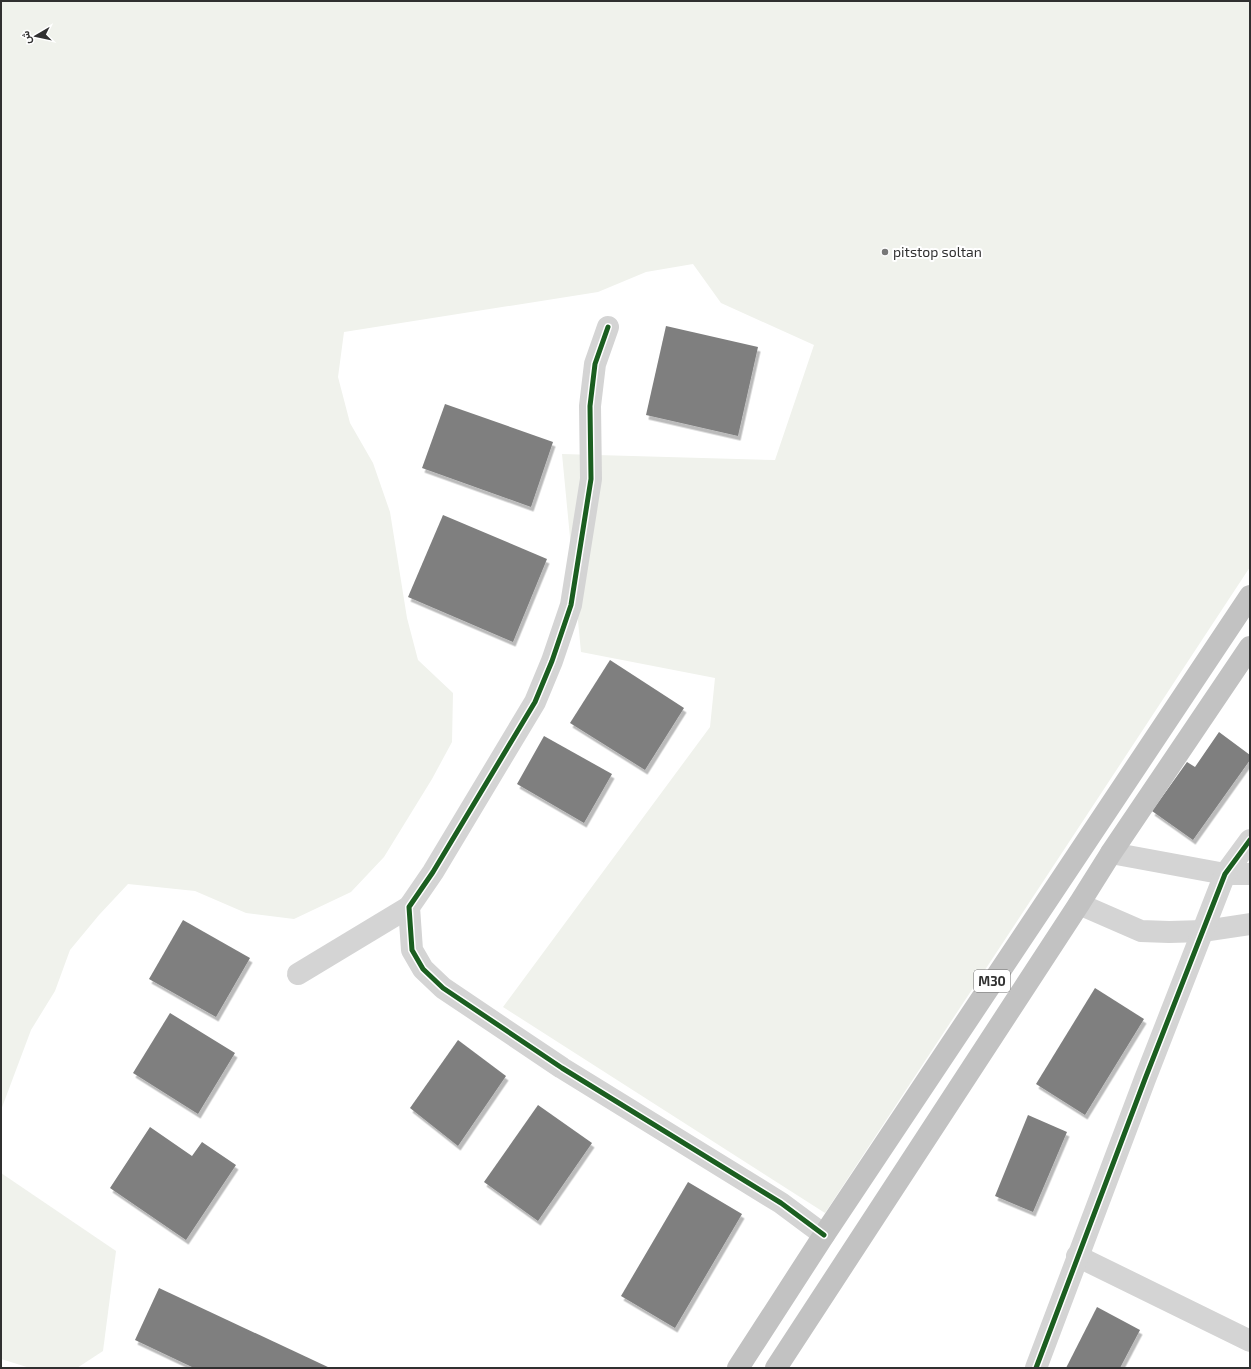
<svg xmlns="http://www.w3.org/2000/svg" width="1251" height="1369" viewBox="0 0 1251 1369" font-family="'Exo 2',Vazirmatn,sans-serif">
  <defs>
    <filter id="shadow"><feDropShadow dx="2.5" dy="4.5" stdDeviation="0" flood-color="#0004"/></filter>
  </defs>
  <rect width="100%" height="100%" fill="#fff"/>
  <!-- green -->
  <g fill="#f0f2ec">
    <polygon points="1,1 1250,1 1250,567 825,1213 503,1007 710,727 715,678 581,652 562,454 775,460 814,345 721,303 693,264 646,272 598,292 344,332 338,377 350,423 373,463 390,512 407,618 418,660 453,693 452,742 432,779 384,857 351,892 294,919 246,913 195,891 128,884 99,915 70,950 55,991 31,1030 1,1110"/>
    <polygon points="1,1173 116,1251 103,1351 77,1368 30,1368 1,1359"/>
  </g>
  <!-- building -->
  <g fill="#7f7f7f" filter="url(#shadow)">
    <polygon points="666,326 758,347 738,436 646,415"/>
    <polygon points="445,404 553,442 531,507 422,468"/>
    <polygon points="443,515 547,559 513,642 408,597"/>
    <polygon points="610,660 684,708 645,770 570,723"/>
    <polygon points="1219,732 1250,755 1250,760 1193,840 1152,811 1187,762 1195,767"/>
    <polygon points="544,736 612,774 584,823 517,784"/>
    <polygon points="183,920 250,958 216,1017 149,979"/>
    <polygon points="1095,988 1144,1019 1085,1115 1036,1084"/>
    <polygon points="170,1013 235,1053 198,1114 133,1073"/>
    <polygon points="458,1040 506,1076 458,1146 410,1108"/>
    <polygon points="538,1105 592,1143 538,1221 484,1182"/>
    <polygon points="1028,1115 1067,1132 1033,1212 995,1196"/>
    <polygon points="150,1127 192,1156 202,1142 236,1165 186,1240 110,1188"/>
    <polygon points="688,1182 742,1214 675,1328 621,1296"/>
    <polygon points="159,1288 330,1368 194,1368 135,1340"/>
    <polygon points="1097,1307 1140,1330 1120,1368 1066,1368"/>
  </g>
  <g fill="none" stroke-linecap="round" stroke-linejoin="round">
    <!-- minor -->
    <g stroke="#d4d4d4" stroke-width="22">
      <polyline points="608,327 595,364 590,406 591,479 571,605 552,661 535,702 433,872 409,907 412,950 423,969 443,988 562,1068 781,1203 824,1235"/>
      <polyline points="1111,853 1225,874 1250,874"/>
      <polyline points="1079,904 1141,931 1169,932 1204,931 1250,924"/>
      <polyline points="298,974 409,907"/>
      <polyline points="1077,1256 1250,1341"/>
      <polyline points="1036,1368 1145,1079 1225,874 1250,840"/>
    </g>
    <!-- highway -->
    <g stroke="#c2c2c2" stroke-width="22">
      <polyline points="738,1368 824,1235 1250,596"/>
      <polyline points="776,1368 1079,904 1111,853 1250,647"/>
    </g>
    <defs>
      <g id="cycleway">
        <polyline points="608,327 595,364 590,406 591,479 571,605 552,661 535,702 433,872 409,907 412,950 423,969 443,988 562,1068 781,1203 824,1235"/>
        <polyline points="1036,1368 1145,1079 1225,874 1250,840"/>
      </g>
    </defs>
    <!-- cycleway casing -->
    <use href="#cycleway" stroke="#fff" stroke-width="8"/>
    <!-- cycleway -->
    <use href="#cycleway" stroke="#1b5e20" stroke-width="5"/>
  </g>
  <!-- markers -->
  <circle fill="#787878" stroke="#fff" stroke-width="1.5" cx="885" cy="252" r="4"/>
  <g text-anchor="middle" stroke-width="4" stroke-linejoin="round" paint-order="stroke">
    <!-- shield labels -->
    <rect fill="#fff" stroke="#6e6e6e" stroke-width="1" x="974" y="970" width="36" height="22" rx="3"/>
    <g font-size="13" font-weight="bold" fill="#303030">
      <text x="992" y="986">M30</text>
    </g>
    <!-- poi labels -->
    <g font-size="14" fill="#303030" stroke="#fff" text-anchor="start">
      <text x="893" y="257">pitstop soltan</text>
    </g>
  </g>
  <!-- border -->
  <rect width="1251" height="1369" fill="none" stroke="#303030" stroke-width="4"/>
  <!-- north arrow -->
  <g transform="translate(36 36) rotate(261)" stroke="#ffffff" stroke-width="3" paint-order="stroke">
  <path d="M0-3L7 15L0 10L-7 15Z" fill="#303030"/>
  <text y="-6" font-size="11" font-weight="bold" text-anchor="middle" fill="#303030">ش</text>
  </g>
</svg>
